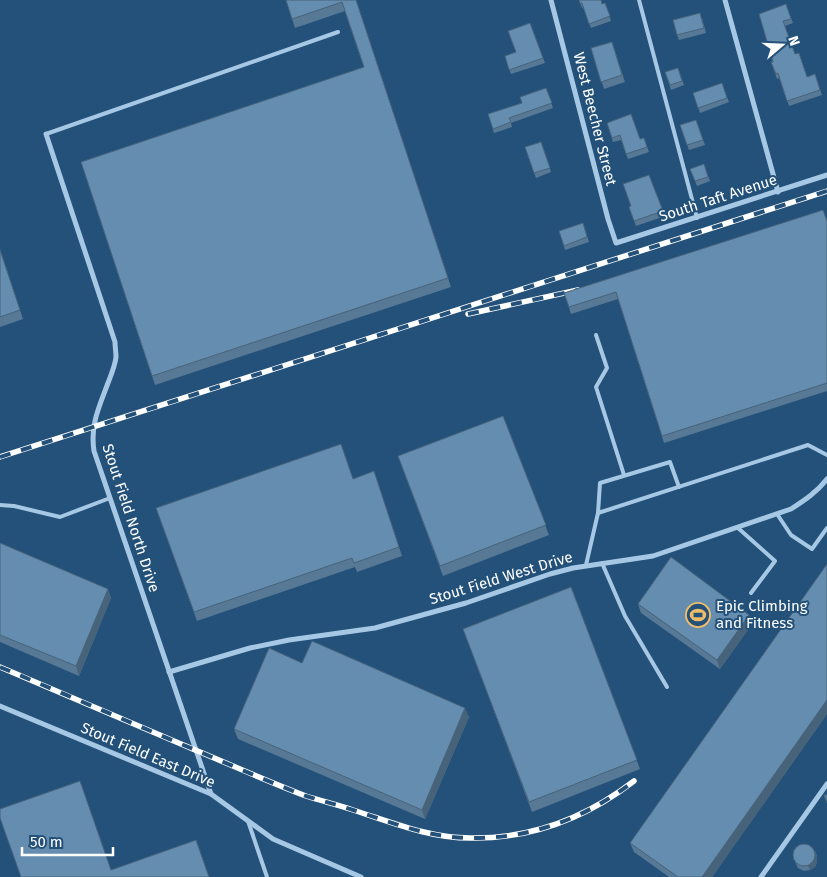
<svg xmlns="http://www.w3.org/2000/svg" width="827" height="877" viewBox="0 0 827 877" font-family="'Fira Sans',sans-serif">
  <rect width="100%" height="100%" fill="#235179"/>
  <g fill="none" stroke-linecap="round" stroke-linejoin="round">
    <!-- service -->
    <g stroke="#a6c8e4" stroke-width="4">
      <polyline points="639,0 697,218"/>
      <polyline points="46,134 338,32"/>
      <polyline points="596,335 607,368 596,387 624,475"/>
      <polyline points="679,487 670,462 600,483 598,513 808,445 827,455"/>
      <polyline points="0,505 14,506 60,517 110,498"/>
      <polyline points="777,514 791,535 812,549 827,528"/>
      <polyline points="738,528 775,561 751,593"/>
      <polyline points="602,563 625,616 667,687"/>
      <polyline points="586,565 598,513"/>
      <polyline points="248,821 267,877"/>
    </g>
    <!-- minor -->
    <g stroke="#a6c8e4" stroke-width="5">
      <polyline points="551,0 608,219 616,243 827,175"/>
      <polyline points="725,0 778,192"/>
      <path d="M46,134L115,342C115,347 116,352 116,357C115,366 111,375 108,383C99,407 90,425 94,451L211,794"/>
      <path d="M169,672L250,648L289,640L375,628L466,603L550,574L573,568L653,556L791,509C805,500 817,492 827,479"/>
      <polyline points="0,706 211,794 273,839 361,877"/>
      <polyline points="761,877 827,784"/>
    </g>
    <defs>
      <g id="rail">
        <polyline points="468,314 578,290"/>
        <polyline points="0,457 827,191"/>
        <path d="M0,667C60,692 120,718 181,744C222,761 264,780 306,796C322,801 338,805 353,810C391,822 429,838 470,838C531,839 586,818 634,781"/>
      </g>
    </defs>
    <!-- rail casing -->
    <use href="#rail" stroke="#fff" stroke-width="5.5"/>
    <!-- rail -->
    <use href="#rail" stroke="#235179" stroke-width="4" stroke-dasharray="11" stroke-linecap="butt"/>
  </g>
  <!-- wall -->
  <g fill="#577996">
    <polygon points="286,0 356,0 451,287 155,385 152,376 364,67 345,11 295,28"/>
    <polygon points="579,0 602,4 605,3 611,21 591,28 583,7 582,8"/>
    <polygon points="786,4 793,23 785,26 795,54 807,77 815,74 822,95 789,106 779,78 777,79 771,62 773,62"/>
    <polygon points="702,18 706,33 679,40 677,35"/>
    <polygon points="530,23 545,63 511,74 505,56 516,52"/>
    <polygon points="591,48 614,48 625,82 604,89"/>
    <polygon points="678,68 684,85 671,90 665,72"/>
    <polygon points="722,83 729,102 700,113 693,93"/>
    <polygon points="546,88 553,108 511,123 512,127 494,133 488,114 522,103"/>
    <polygon points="696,120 705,145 689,150 680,125"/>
    <polygon points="607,123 640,139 644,138 649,152 628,159 621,140 613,142"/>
    <polygon points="541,142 551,172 536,178 525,147"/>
    <polygon points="704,164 710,181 697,186 690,169"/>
    <polygon points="649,175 665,216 636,226 629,207 631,206"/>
    <polygon points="827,220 827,391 664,443 618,299 571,314 564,293"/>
    <polygon points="583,223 589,242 565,250 559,231"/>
    <polygon points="0,249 23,319 0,327"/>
    <polygon points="503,416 549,535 443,576 398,456"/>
    <polygon points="353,479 377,480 402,556 357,572 355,567 197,621 156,508"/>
    <polygon points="0,543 108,589 111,598 79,676 0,642"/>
    <polygon points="571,587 640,769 532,812 463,629"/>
    <polygon points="638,604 752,624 720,669 641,613"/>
    <polygon points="827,714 712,877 669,877 634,852 630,843"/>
    <polygon points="469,717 425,819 238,739 234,729"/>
    <polygon points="815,851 817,856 817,862 815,867 810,870 804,871 798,868 794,859"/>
  </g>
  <!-- shaded-wall -->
  <g fill="#47637a">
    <polygon points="108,589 111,598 79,676 76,666"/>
    <polygon points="749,615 752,624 720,669 717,660"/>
    <polygon points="827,700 827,714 712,877 702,877"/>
    <polygon points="465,708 469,717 425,819 422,810"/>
    <polygon points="815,851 817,856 817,862 815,867 810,870 808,866"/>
  </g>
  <!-- building -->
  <g fill="#658daf" stroke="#47637a">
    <polygon points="286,0 356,0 448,278 152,376 81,162 364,67 342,2 292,19"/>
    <polygon points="579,0 601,0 602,4 605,3 610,16 589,24 582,3 580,3"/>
    <polygon points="786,4 791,19 783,21 795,54 799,53 807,77 815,74 820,90 787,101 778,73 776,74 771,62 773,62 759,14"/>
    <polygon points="700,13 704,28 677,35 673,20"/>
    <polygon points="530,23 543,58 509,70 505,56 516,52 508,31"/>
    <polygon points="612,42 622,75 601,82 591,48"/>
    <polygon points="678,68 682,81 670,85 665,72"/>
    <polygon points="722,83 727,98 698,108 693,93"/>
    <polygon points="546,88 552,103 509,118 511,122 493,129 488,114 522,103 520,97"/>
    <polygon points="631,114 640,139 644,138 647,147 626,154 620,135 612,138 607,123"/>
    <polygon points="696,120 703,140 687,145 680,125"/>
    <polygon points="541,142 550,168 534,173 525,147"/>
    <polygon points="704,164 708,177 695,181 690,169"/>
    <polygon points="649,175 663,211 634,221 629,207 631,206 623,184"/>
    <polygon points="823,210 827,221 827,383 662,436 616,292 569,307 564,293"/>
    <polygon points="583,223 587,237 564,246 559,231"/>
    <polygon points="0,250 20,310 0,317"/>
    <polygon points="503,416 546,525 440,566 398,456"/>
    <polygon points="341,444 353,479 374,471 399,547 354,563 352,558 194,612 156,508"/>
    <polygon points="0,543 108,589 76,666 0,635"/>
    <polygon points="671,557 749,615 717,660 638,604"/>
    <polygon points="827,564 827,700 702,877 678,877 630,843"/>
    <polygon points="571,587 637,760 529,802 463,629"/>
    <polygon points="312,641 465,708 422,810 234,729 269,648 302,663"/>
    <polygon points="80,781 111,870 196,840 209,877 21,877 0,818 0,809"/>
    <polygon points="824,795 827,795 827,803"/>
    <circle cx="804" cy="855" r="11"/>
  </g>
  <!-- icons -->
  <defs>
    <symbol id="stadium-ring" viewBox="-11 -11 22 22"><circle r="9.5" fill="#235179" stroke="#efbc69" stroke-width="1.5"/><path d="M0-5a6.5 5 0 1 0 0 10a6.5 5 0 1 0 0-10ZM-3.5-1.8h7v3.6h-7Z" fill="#efbc69"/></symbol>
  </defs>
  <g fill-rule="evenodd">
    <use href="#stadium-ring" x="684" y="601" width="28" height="28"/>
  </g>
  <g text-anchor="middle" stroke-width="4" stroke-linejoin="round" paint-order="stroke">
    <!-- street labels -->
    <g font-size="15" fill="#fff" stroke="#235179">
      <text transform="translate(595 119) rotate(76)" y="5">West Beecher Street</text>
      <text transform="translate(718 198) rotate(-18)" y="5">South Taft Avenue</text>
      <text transform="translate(131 518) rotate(72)" y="5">Stout Field North Drive</text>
      <text transform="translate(501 578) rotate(-17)" y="5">Stout Field West Drive</text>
      <text transform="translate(148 755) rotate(23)" y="5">Stout Field East Drive</text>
    </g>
    <!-- poi labels -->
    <g font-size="15" fill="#fff" stroke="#235179" text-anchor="start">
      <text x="716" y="611">Epic Climbing<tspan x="716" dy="17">and Fitness</tspan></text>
    </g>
  </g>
  <!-- north arrow -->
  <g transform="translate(782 45) rotate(71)" stroke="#235179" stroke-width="4" paint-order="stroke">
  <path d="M0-4L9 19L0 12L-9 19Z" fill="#ffffff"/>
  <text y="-8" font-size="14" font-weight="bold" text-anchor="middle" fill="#ffffff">N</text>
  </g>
  <!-- scale -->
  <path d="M22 847v8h91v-8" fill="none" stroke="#ffffff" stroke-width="2.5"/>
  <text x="30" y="847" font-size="15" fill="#ffffff" stroke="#235179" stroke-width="4" paint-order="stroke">50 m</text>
</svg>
